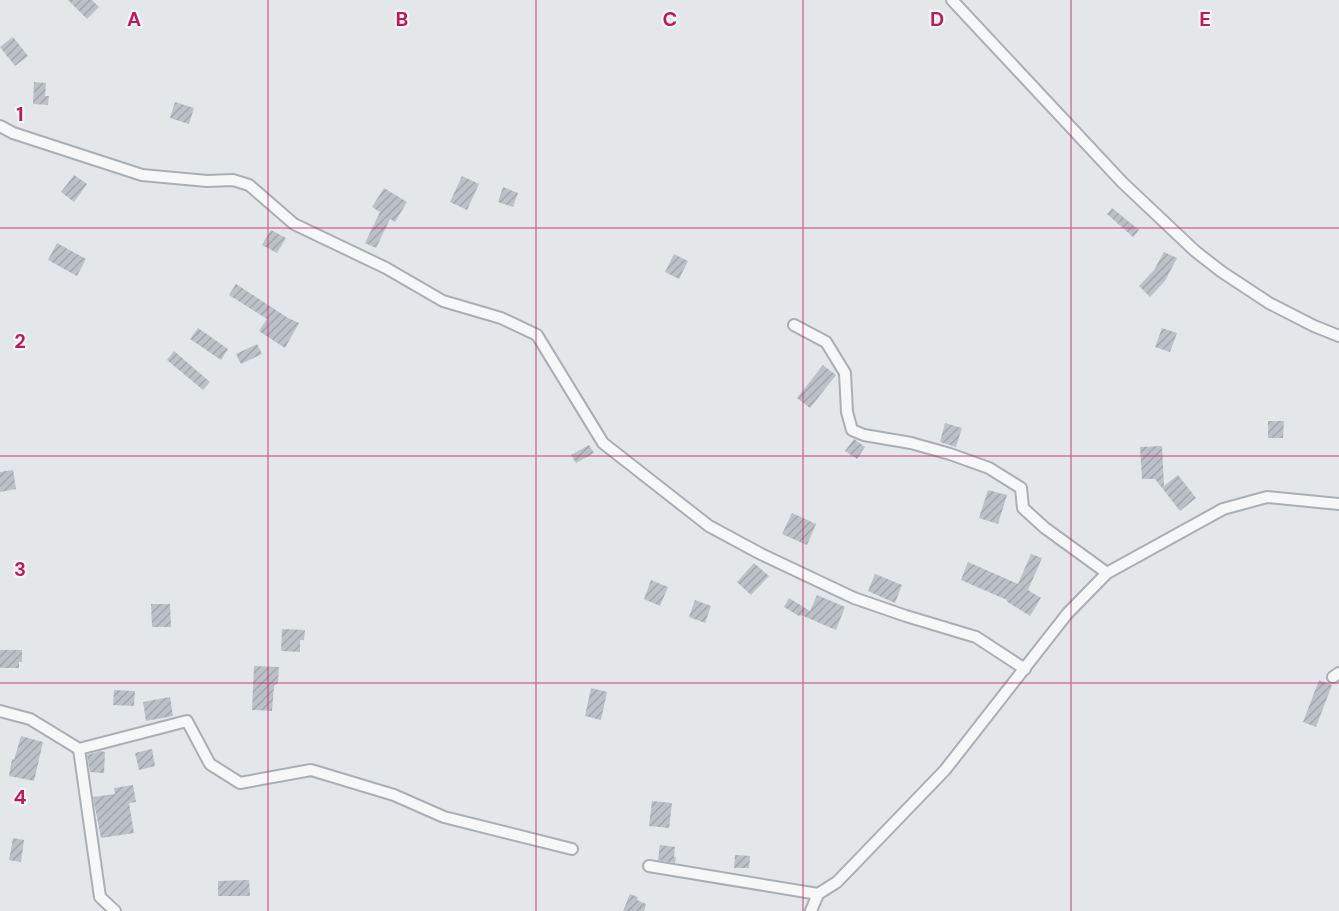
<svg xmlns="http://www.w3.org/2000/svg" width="1339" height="911" font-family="'DM Sans',sans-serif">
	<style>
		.building { fill: url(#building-hatch) }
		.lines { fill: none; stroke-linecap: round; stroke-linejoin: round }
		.minor-casing { stroke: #a9afb4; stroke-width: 14 }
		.minor { stroke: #f6f7f9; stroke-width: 10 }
		.grid { fill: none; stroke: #c2185b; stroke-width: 1.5; stroke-opacity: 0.55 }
		.grid-label { font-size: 20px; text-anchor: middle; font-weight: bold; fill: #c2185b; stroke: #f3f6f8; stroke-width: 4.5; stroke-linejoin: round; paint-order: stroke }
	</style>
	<defs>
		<pattern id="building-hatch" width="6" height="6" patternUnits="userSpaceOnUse" patternTransform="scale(1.5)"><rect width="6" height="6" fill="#bbc1c7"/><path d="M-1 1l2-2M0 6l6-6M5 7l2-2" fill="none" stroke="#a1a6ac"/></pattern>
	</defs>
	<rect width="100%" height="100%" fill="#e3e7ea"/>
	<g class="building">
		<polygon points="68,0 92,0 99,7 87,19"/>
		<polygon points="13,37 28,56 15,66 0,47"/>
		<polygon points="34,82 46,83 45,96 49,96 48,105 33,104"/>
		<polygon points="175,102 194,108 189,124 170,118"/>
		<polygon points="74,175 87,184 74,202 61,192"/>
		<polygon points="462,176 479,184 467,210 450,202"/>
		<polygon points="503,187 518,193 513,207 498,202"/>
		<polygon points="384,188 407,202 395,222 390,219 376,248 365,243 380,212 372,207"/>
		<polygon points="1112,208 1139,230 1133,237 1107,214"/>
		<polygon points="271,230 286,238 277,253 262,245"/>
		<polygon points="57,243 86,259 77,276 48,260"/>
		<polygon points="1164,252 1177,258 1165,281 1150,297 1139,286 1154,270"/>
		<polygon points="674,254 688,261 679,279 665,272"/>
		<polygon points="236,284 288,318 299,323 285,348 259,331 267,319 229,295"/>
		<polygon points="198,328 228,349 221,360 190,339"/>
		<polygon points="1162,328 1177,333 1170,352 1155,347"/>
		<polygon points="257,344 262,354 241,364 236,354"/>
		<polygon points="174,351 210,382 203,390 167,360"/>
		<polygon points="823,365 836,375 810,408 797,398"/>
		<polygon points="1268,421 1284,421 1283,438 1268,438"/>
		<polygon points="945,423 962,428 956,447 940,442"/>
		<polygon points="854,439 865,447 857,459 845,451"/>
		<polygon points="589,445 594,453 576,463 571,455"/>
		<polygon points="1162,446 1164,486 1178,475 1196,498 1180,511 1155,479 1142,479 1140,447"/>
		<polygon points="13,470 16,489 0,492 0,472"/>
		<polygon points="988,490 1007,495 998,524 979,518"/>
		<polygon points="792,513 816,524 807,545 782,534"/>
		<polygon points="1031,554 1042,558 1028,590 1041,598 1030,616 1006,601 1007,600 961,580 968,562 1018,584"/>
		<polygon points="754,563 769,576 751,595 737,582"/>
		<polygon points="875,574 902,585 895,603 868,591"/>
		<polygon points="651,580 668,587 660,606 644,599"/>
		<polygon points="817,595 845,607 836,630 801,615 799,616 784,607 789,598 810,611"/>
		<polygon points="695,600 711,606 705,623 689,617"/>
		<polygon points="151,604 170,604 171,627 152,627"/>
		<polygon points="282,629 305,630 304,640 300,640 300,652 281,651"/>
		<polygon points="0,650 22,650 22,662 19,662 19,668 0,668"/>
		<polygon points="254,666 279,667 278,683 274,686 272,711 252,710"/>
		<polygon points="1319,680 1332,685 1316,727 1303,722"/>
		<polygon points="591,688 607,692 601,720 585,716"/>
		<polygon points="114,690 135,691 134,706 113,705"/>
		<polygon points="170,697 173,716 146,721 143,702"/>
		<polygon points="21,736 43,742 34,781 9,776 12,759 14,760"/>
		<polygon points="152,749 155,766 139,770 135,753"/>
		<polygon points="100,751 105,752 104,773 90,772 87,755"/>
		<polygon points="133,785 136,802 129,803 134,833 101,838 93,797 115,794 114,788"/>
		<polygon points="652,801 672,803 669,828 649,826"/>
		<polygon points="13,838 24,840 21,862 9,860"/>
		<polygon points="660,845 675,847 674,857 676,857 675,863 658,860"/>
		<polygon points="735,855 750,856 749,868 734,868"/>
		<polygon points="249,880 250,896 218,896 218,881"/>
		<polygon points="630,894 638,897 637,900 646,904 644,911 623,911"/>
	</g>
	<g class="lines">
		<g class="minor-casing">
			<g id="minor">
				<polyline points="952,0 1122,182 1195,251 1222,272 1269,303 1314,326 1339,336"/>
				<polyline points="0,126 13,133 142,175 207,181 233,180 249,185 294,224 386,268 443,301 501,318 537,335 603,443 709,526 761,554 854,598 906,616 976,637 1025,669"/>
				<polyline points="794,325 826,342 845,373 847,412 852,430 864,435 911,443 950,454 989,468 1021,488 1023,508 1045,528 1107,573"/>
				<polyline points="1333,677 1339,673"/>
				<polyline points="0,711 30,719 79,749 187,721 210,764 240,783 311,770 394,795 444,817 572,849"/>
				<polyline points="79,749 100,897 115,911"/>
				<polyline points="649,866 818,894"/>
				<polyline points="811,911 818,894 837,882 945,770 1067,614 1107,573 1223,509 1267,497 1339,504"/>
			</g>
		</g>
		<use href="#minor" class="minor"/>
	</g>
	<path class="grid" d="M268,0V911M536,0V911M803,0V911M1071,0V911M0,228H1339M0,456H1339M0,683H1339"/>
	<g class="grid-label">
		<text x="134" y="26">A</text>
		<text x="402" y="26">B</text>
		<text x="670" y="26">C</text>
		<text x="937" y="26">D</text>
		<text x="1205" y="26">E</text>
		<text x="20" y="121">1</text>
		<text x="20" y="348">2</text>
		<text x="20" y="576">3</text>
		<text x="20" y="804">4</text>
	</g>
</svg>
